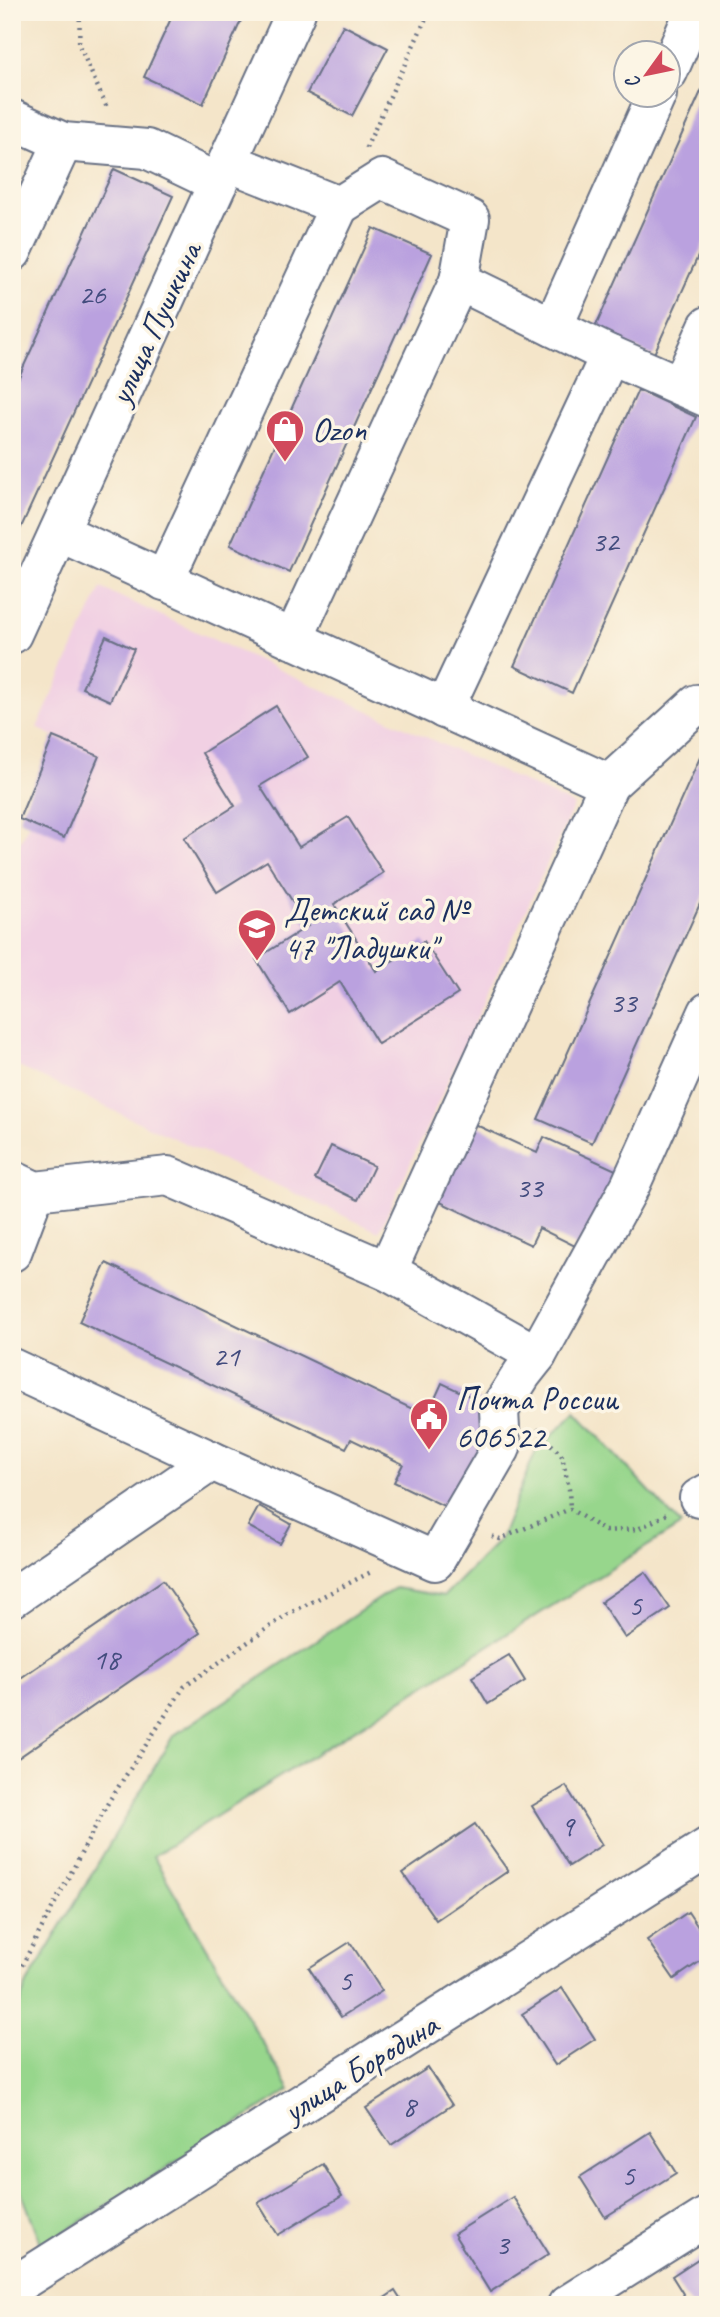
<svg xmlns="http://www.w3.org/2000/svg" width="720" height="2317" font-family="Caveat,sans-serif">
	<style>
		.built { fill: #f1d0e3 }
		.green { fill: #97d68c; stroke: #598275; stroke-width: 2 }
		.building { fill: #baa1df }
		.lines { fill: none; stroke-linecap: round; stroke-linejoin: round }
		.minor-casing { stroke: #676f83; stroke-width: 42 }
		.path { stroke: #676f83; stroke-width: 4.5; stroke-dasharray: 2 5; stroke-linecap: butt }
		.minor { stroke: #fff; stroke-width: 38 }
		.labels { text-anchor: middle; stroke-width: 7; stroke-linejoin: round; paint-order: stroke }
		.number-label { font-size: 30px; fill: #434c7e }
		.street-label { font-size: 33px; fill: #1b2f5e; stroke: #fcf5e5 }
		.poi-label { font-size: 33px; fill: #1b2f5e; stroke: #fcf5e5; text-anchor: start }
	</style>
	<rect width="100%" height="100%" fill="#fcf5e5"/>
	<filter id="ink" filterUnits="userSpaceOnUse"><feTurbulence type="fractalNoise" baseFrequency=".0143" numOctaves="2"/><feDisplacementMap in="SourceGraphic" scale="14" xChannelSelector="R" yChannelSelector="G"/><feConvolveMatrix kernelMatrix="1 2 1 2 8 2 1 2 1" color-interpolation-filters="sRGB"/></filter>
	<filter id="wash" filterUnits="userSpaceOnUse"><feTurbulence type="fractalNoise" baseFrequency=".00686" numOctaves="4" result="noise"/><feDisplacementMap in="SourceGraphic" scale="28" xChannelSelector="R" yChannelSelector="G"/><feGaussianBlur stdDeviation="1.57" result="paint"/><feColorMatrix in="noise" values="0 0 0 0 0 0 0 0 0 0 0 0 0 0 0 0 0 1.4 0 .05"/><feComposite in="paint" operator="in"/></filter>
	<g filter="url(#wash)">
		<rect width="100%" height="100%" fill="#f4e5c9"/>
		<polygon class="built" points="101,588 574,805 379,1232 12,1064 12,860 66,742 37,728"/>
		<polygon class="green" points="576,1412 681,1525 153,1856 290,2090 42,2246 12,2167 12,2023 27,1984 173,1736 395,1588 444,1596 500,1539 536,1450"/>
		<g id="blocks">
			<g class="building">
				<polygon points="174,12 245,12 203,104 144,77"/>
				<polygon points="343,25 388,48 352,116 307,93"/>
				<polygon points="708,76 708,234 653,356 594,330"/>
				<polygon points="114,169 173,196 12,547 12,392"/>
				<polygon points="373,228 432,254 289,572 230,545"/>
				<polygon points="638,390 696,417 572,693 514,666"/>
				<polygon points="106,636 134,649 110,701 82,688"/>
				<polygon points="276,706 308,757 260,786 299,847 348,817 383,873 334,904 376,971 424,941 458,994 378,1044 340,982 290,1014 256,959 308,926 267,861 217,892 184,838 235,806 202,753"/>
				<polygon points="53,737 99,756 64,838 19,819"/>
				<polygon points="702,753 708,755 708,886 592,1143 538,1119"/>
				<polygon points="474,1124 537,1153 544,1137 620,1172 583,1250 539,1228 531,1245 438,1201"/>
				<polygon points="331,1146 374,1166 358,1200 315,1179"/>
				<polygon points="106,1263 427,1416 442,1383 499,1410 452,1510 394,1482 403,1464 351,1439 346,1448 79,1322"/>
				<polygon points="259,1506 291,1524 280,1544 248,1526"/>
				<polygon points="645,1572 670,1608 625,1638 601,1602"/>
				<polygon points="163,1580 200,1633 12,1762 12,1684"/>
				<polygon points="509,1655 525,1681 488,1704 472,1677"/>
				<polygon points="566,1786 602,1845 569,1866 532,1806"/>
				<polygon points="475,1824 508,1871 436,1920 403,1873"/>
				<polygon points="688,1912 708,1942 708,1956 674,1979 647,1940"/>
				<polygon points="350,1942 382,1991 341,2017 309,1968"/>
				<polygon points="562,1988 595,2039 555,2065 522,2014"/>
				<polygon points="428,2068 452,2105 391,2145 366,2108"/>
				<polygon points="650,2132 676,2173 605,2217 580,2177"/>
				<polygon points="323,2164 342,2196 278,2235 258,2203"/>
				<polygon points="513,2197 549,2254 490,2292 454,2234"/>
				<polygon points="704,2255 708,2261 708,2305 690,2305 672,2276"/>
				<polygon points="395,2291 404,2305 374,2305"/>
			</g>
		</g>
	</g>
	<g filter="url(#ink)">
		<use href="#blocks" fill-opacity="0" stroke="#676f83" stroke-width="2"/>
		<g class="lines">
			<g class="minor-casing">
				<g id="minor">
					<polyline points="668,72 694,12"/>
					<polyline points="12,119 63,142 147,149 218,183"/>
					<polyline points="339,206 382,179 470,219 459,281 610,355 708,398"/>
					<polyline points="12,252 63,142"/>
					<polyline points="553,327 657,94"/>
					<polyline points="681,386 708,326"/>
					<polyline points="59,532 609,784 387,1271"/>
					<polyline points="164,581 339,206 228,162"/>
					<polyline points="12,634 296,12"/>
					<polyline points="293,640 459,281"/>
					<polyline points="444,709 610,355"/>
					<polyline points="609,784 697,704 708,708"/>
					<polyline points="12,1180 35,1191 168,1176 387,1271 537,1355"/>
					<polyline points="12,1252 35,1191"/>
					<polyline points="12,1368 212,1461"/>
					<polyline points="699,1498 708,1493"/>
					<polyline points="12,1598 212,1461 435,1561 501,1448 499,1410 522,1374 537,1355 630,1186 708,1012"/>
					<polyline points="12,2287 708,1847"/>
					<polyline points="567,2305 708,2216"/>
				</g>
			</g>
			<g class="path">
				<polyline points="80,12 79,45 108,110"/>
				<polyline points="366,148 429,12"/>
				<polyline points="537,1429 562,1456 569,1489 570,1509"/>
				<polyline points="492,1536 500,1539 570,1509 605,1531 638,1529 669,1513"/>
				<polyline points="12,1984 109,1801 184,1687 288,1614 371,1572"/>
			</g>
			<use href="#minor" class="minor"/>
		</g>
	</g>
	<defs>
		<g id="shop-pin" transform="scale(2.0125)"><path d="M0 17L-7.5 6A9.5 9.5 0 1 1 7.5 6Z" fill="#d1495b" stroke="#fcf5e5"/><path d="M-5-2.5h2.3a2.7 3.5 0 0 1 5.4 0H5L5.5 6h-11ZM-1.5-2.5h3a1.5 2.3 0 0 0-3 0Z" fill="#fff"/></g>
		<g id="school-pin" transform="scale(2.0125)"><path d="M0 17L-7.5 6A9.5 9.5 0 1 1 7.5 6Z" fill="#d1495b" stroke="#fcf5e5"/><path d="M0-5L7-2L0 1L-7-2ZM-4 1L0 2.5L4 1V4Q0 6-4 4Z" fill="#fff"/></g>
		<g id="civic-pin" transform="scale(2.0125)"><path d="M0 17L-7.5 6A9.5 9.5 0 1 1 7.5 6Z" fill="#d1495b" stroke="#fcf5e5"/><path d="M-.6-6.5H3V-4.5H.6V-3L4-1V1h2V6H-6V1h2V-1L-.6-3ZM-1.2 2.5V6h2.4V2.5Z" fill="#fff"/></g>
	</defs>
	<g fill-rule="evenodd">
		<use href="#shop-pin" x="285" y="429"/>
		<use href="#school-pin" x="257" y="928"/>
		<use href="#civic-pin" x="429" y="1417"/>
	</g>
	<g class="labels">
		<g class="number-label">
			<text x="92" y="304">26</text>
			<text x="605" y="551">32</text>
			<text x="623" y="1012">33</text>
			<text x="529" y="1197">33</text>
			<text x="226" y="1366">21</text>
			<text x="635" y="1615">5</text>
			<text x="106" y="1669">18</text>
			<text x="567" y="1836">9</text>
			<text x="345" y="1990">5</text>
			<text x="409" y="2116">8</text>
			<text x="628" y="2185">5</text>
			<text x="502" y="2254">3</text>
		</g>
		<g class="street-label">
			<text transform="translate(154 323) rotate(-65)" y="12">улица Пушкина</text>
			<text transform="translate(360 2067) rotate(-32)" y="12">улица Бородина</text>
		</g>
		<g class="poi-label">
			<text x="312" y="441">Ozon</text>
			<text x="284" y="921">Детский сад №<tspan x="284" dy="38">47 "Ладушки"</tspan></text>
			<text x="456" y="1410">Почта России<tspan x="456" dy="38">606522</tspan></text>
		</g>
	</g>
	<rect width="720" height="2317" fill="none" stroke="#fcf5e5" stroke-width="42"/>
	<g transform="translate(647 74) rotate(237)"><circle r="33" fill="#fcf5e5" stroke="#a2a6af" stroke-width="2"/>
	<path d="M0-5L12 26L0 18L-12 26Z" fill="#d1495b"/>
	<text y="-10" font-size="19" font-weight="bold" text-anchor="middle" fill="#1b2f5e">С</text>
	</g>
</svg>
